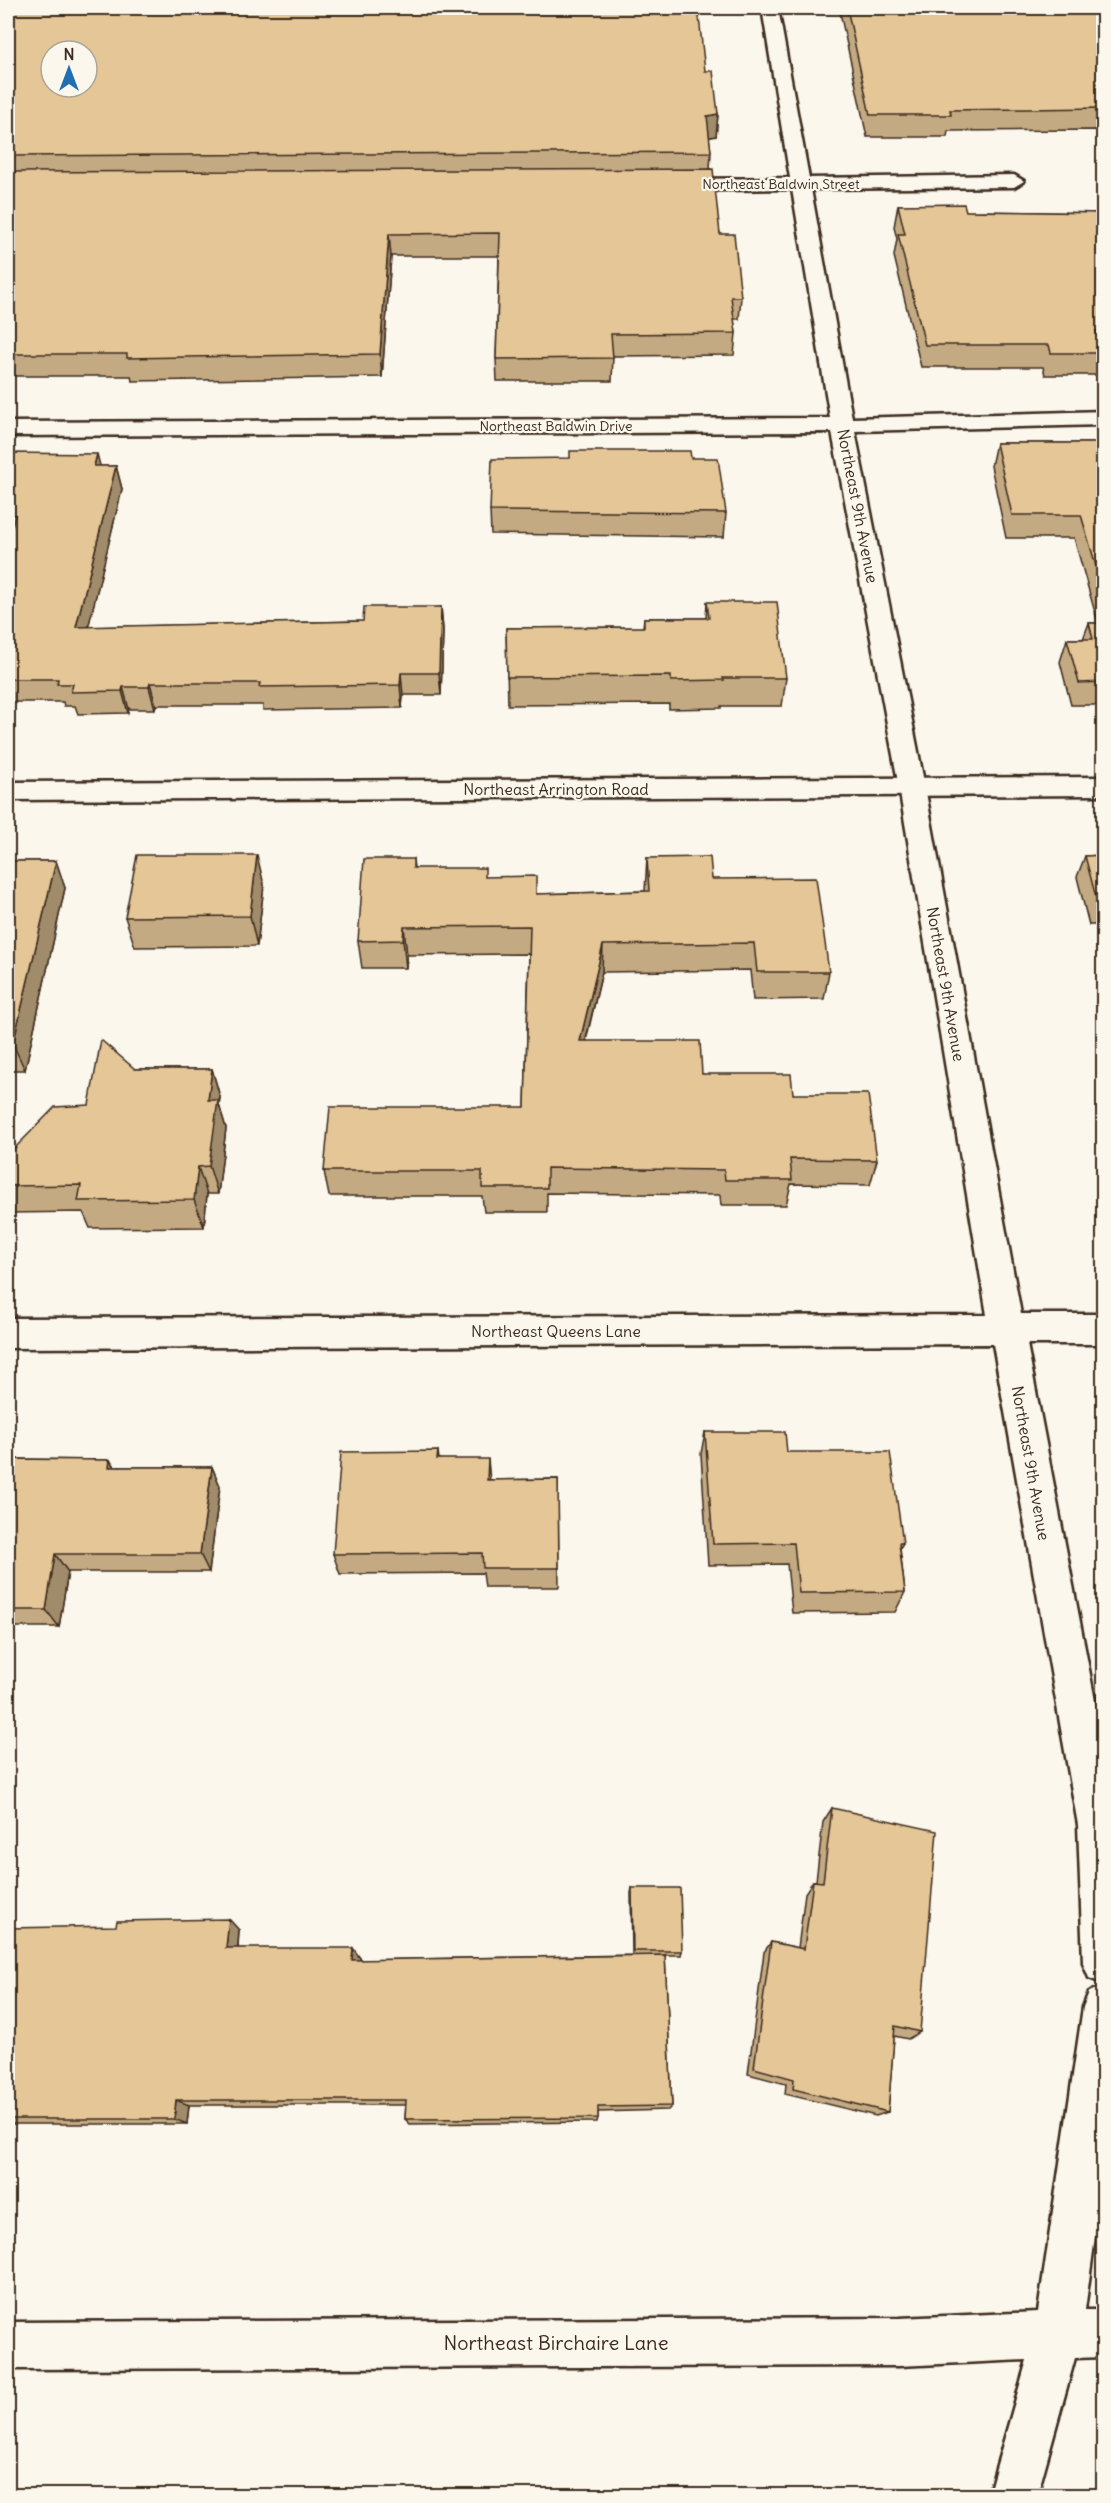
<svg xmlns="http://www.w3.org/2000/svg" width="1111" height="2503" font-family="Delius,sans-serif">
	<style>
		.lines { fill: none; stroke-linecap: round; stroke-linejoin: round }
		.minor-casing { stroke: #3b2a1e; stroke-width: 5 }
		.tertiary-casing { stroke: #3b2a1e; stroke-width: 5 }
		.minor { fill: #fbf7ec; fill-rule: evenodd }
		.tertiary { fill: #fbf7ec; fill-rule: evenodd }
		.wall { fill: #c4aa82; stroke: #3b2a1e; stroke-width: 1.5 }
		.shaded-wall { fill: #a08b6a; stroke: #3b2a1e; stroke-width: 1.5 }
		.building { fill: #e4c697; stroke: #3b2a1e; stroke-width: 1.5; fill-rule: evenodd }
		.labels { text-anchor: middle; stroke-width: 4.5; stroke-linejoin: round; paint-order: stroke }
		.far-street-label { font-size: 14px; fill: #3b2a1e; stroke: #fbf7ec }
		.street-label { font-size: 16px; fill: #3b2a1e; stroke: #fbf7ec }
		.near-street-label { font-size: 20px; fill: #3b2a1e; stroke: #fbf7ec }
	</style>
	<rect width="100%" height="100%" fill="#fbf7ec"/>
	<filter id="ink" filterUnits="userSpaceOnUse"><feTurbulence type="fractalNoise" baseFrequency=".0167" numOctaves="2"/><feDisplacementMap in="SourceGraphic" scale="12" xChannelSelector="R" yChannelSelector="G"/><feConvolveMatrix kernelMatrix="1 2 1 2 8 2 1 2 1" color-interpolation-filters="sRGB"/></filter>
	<g filter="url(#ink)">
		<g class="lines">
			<g class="minor-casing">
				<g id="minor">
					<polygon points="762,8 778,8 809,178 1014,175 1024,181 1014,187 811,189 852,418 1104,411 1104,425 855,431 925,787 1021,1314 1104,1314 1104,1344 1027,1344 1104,1748 1104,1984 1089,1978 1083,1963 1078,1825 993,1344 8,1348 8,1318 987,1315 899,787 832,432 8,436 8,422 830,418 792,189 669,191 659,185 669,179 790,178"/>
					<polygon points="1104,1986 1104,2171 1085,2310 1104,2310 1104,2357 1075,2358 1037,2496 988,2496 1027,2360 899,2366 8,2369 8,2322 899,2318 1038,2312 1083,2007 1089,1992"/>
				</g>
			</g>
			<g class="tertiary-casing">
				<polygon id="tertiary" points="1104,777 1104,795 8,800 8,782"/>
			</g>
			<use href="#minor" class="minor"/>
			<use href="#tertiary" class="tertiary"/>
		</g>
		<g class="wall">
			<polygon points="8,8 705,71 718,114 716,136 709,137 711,152 710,169 720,234 741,297 739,319 734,319 736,333 734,355 613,356 612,381 497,381 496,359 499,256 391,256 382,377 132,381 131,376 8,376"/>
			<polygon points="839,8 1104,8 1104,148 1097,130 948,131 947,137 867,137"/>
			<polygon points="898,205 966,211 1104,213 1104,353 1097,375 1045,375 1043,367 921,367 894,256 897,239 894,227"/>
			<polygon points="996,443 1104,443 1104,705 1071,705 1060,662 1067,639 1083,639 1089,623 1098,623 1074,538 1006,538 991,466"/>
			<polygon points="8,453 100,466 116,466 122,489 88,627 363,621 441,607 443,630 441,695 403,695 402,708 263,710 263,705 156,705 155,709 129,709 128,713 78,714 75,706 64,706 63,702 8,702 8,542 9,538 8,538"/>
			<polygon points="570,458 691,458 726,513 724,537 491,534 490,511"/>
			<polygon points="707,602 786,678 782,706 721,706 721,708 669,709 669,704 508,705 506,628 643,627 644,618 706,618"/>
			<polygon points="1104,855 1104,925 1089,925 1077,877 1085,856"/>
			<polygon points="647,858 712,879 829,972 824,999 753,1000 750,970 602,972 586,1041 702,1074 793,1094 877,1160 870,1185 791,1184 786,1205 721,1205 720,1195 547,1193 547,1212 484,1212 482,1196 329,1196 324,1171 525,1107 529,954 407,955 406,968 362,968 358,941 413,859 414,868 485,877 536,894 645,891"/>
			<polygon points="8,861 56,861 65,888 25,1070 8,1070"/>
			<polygon points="264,885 257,946 135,947 125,917"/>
			<polygon points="135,1069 212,1069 220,1097 219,1105 226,1128 218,1194 207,1194 204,1227 90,1228 83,1212 8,1213 8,1155 89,1105"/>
			<polygon points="705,1432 787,1452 903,1543 900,1548 905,1592 895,1612 792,1613 787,1564 708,1565 701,1454"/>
			<polygon points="438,1451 439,1459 490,1480 558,1479 559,1587 485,1587 483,1573 340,1574 333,1554"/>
			<polygon points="8,1459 110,1460 114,1467 212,1467 220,1486 209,1572 68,1572 59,1627 8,1627"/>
			<polygon points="832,1808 920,2032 908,2039 894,2036 888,2112 876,2116 785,2094 786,2084 748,2074 764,1952 771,1942 798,1948 805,1893 813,1881 816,1881 823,1822"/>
			<polygon points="632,1888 682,1951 681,1955 665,1955 672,2106 668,2110 598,2112 598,2118 597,2122 410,2124 405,2119 406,2105 189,2105 187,2124 8,2124 8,1928 239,1930 238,1948 360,1958 360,1960 632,1955 631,1893"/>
		</g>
		<g class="shaded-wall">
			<polygon points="718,114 716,136 706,138 707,116"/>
			<polygon points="389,234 391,256 382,377 380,354"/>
			<polygon points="97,454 103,477 94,466"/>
			<polygon points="116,466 122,489 83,649 76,627"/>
			<polygon points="441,607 443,630 441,695 439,673"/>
			<polygon points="401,673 403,695 402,708 400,685"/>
			<polygon points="150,683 156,705 155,709 149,687"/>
			<polygon points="123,687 129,709 128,713 122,691"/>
			<polygon points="257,855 264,885 257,946 250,916"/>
			<polygon points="56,861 65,888 25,1070 13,1044"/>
			<polygon points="404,927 407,955 406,968 403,940"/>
			<polygon points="603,945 602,972 579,1068 580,1041"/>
			<polygon points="212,1069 220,1097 219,1105 226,1128 218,1194 209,1166 208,1100"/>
			<polygon points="198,1167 207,1194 204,1227 194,1200"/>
			<polygon points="488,1459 490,1481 487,1480"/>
			<polygon points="110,1460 121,1479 109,1467"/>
			<polygon points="212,1467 220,1486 209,1572 200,1554"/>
			<polygon points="55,1554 68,1572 59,1627 46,1610"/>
			<polygon points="229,1919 239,1930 237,1958 226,1948"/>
			<polygon points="353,1948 360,1958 359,1969 352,1960"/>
			<polygon points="176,2100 189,2105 187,2124 174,2119"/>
		</g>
		<g class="building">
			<path d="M8,8H698L705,71H713L718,114L707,116L711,152L8,156ZM51,51H87V87H51Z"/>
			<polygon points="847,8 1104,8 1104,112 1102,108 950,110 951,115 870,115"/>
			<polygon points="713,169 720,234 734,234 741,297 731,297 736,333 611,334 613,358 496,359 500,233 389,234 380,354 127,358 127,354 8,354 8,172"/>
			<polygon points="964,204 966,211 1104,213 1104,331 1096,331 1104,353 1051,353 1049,345 925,345 898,234 905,234 898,205"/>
			<polygon points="996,443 1104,443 1104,593 1081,515 1012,515"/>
			<polygon points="570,451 690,451 691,458 718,458 726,513 490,511 492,459 570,458"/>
			<polygon points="8,453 97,454 94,466 116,466 76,627 363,621 364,607 441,607 439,673 401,673 400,685 259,687 260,683 150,683 149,687 123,687 122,691 71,692 73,684 57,684 58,679 8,679 8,542 15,515 8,516"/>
			<polygon points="707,602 777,602 786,678 723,678 724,680 671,681 671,676 507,677 506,628 644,627 644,618 709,618"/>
			<polygon points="1089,623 1104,623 1104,682 1079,683 1067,639 1093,639"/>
			<polygon points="137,855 257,855 250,916 125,917"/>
			<polygon points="1104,855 1104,905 1098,905 1085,856"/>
			<polygon points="710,857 712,879 816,878 829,972 757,972 754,943 603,945 580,1041 700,1041 702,1074 791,1074 793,1094 868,1094 877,1160 790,1159 792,1180 725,1180 724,1170 547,1168 547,1188 482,1188 482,1171 324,1171 330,1107 525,1107 530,926 404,927 403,940 358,941 364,859 413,859 413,868 485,868 485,877 536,876 536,894 649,891 647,858"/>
			<polygon points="8,861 56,861 13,1044 8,1044"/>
			<polygon points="101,1040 135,1069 212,1069 208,1100 218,1100 209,1166 198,1167 194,1200 78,1201 81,1185 8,1186 8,1155 55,1107 89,1105"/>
			<polygon points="705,1432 785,1432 787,1452 890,1452 903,1543 899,1543 905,1592 799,1593 794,1543 713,1544"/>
			<polygon points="438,1451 437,1459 488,1459 487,1480 558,1479 559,1568 483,1568 482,1553 333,1554 341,1452"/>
			<polygon points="8,1459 110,1460 109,1467 212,1467 200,1554 55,1554 46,1610 8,1610"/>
			<polygon points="832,1808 937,1831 920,2032 895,2026 888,2112 793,2089 794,2079 754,2068 771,1942 804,1949 813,1881 823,1882"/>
			<polygon points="632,1888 680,1888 682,1951 633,1951"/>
			<polygon points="229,1919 226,1948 353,1948 352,1960 665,1955 672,2106 598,2107 598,2118 405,2119 406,2100 176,2100 174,2119 8,2119 8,1928 116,1926 117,1921"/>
		</g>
	</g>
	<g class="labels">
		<g class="far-street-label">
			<text x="781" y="189">Northeast Baldwin Street</text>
			<text x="556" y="431">Northeast Baldwin Drive</text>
		</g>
		<g class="street-label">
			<text transform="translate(858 506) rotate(79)" y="6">Northeast 9th Avenue</text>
			<text x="556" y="795">Northeast Arrington Road</text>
			<text transform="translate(946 984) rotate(80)" y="6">Northeast 9th Avenue</text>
			<text x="556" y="1337">Northeast Queens Lane</text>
			<text transform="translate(1031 1463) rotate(80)" y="6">Northeast 9th Avenue</text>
		</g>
		<g class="near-street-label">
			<text x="556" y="2350">Northeast Birchaire Lane</text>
		</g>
	</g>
	<rect width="1111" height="2503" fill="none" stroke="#fbf7ec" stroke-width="30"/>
	<rect x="15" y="15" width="1081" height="2473" fill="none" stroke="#3b2a1e" stroke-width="2" filter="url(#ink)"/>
	<g transform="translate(69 69)"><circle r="28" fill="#fbf7ec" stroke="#aea59a" stroke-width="1.5"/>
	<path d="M0-4.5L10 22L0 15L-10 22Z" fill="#1f6fb2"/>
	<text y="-9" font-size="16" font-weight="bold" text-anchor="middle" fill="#3b2a1e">N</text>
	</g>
</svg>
